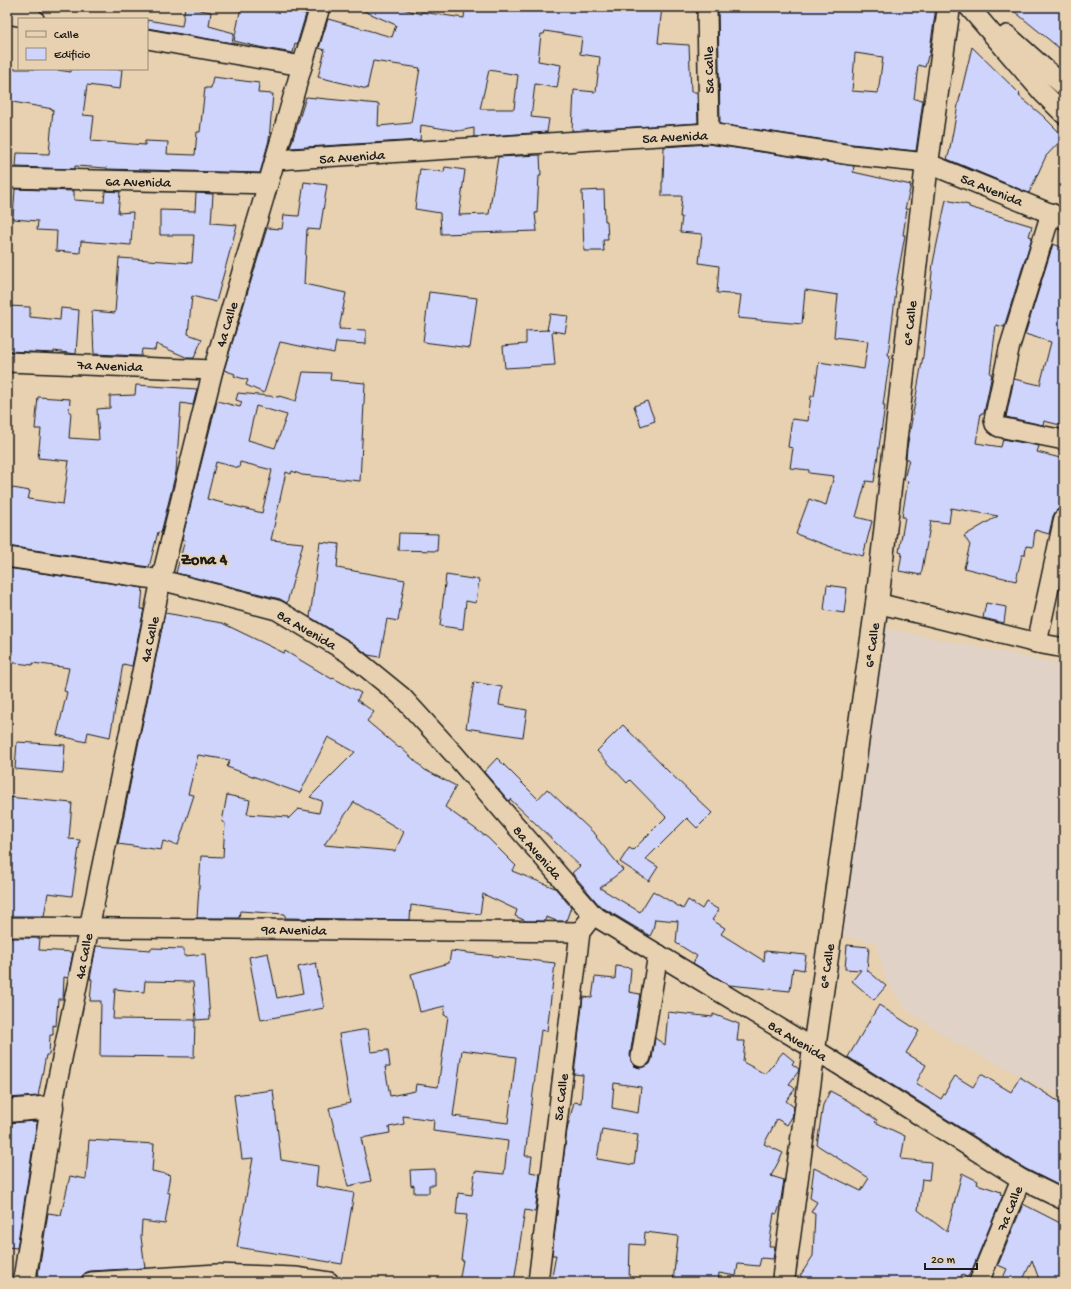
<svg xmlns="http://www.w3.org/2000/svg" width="1071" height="1289" font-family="'Gochi Hand',sans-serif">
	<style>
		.built { fill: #e0d2c7 }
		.building { fill: #cfd4fc; stroke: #1c1c1c; fill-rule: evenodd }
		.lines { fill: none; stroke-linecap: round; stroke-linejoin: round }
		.minor-casing { stroke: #1c1c1c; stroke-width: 22 }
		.secondary-casing { stroke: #1c1c1c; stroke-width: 25 }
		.minor { stroke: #e7d1b0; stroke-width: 19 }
		.secondary { stroke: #e7d1b0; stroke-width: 22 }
		.labels { text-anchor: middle; stroke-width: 4; stroke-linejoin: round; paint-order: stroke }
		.street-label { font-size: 14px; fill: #1c1c1c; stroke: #e7d1b0 }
		.quarter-label { font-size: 16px; font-weight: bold; fill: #1c1c1c; stroke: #e7d1b0 }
	</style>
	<rect width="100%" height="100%" fill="#e7d1b0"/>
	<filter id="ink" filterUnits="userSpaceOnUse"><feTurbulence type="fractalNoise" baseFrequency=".025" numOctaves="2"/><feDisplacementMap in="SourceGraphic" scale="8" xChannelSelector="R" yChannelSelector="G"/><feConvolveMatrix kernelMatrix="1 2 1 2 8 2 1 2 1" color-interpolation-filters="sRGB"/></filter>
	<g filter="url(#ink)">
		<polygon class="built" points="884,628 1064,665 1064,1098 952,1041 906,1009 886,980 875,942 840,936"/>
		<g class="building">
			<polygon points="185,7 211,12 209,26 234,33 232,43 147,28 147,20 182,26"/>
			<polygon points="241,7 282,7 306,14 297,44 295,43 293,53 259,47 234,41"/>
			<path d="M355,7H397L421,14V12L464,18L465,7H662L658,43L689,45L691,92H697L698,123L572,131L574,90L596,92L600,57L580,54L582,37L545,31L544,34H541L538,61L561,65L557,88L535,84L531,117L549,119L547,132L474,137V128L458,131L421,125L420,140L290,148L306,97L379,104L378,126L411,123L420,68L373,61L367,89L318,77L325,50L319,48L328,19L392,37L396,25ZM489,70L518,75L514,109H480Z"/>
			<path d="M718,7H936L929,56H928L925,67L918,65L914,99L923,100L916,151L852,144L720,124ZM855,53L883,57L878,93L852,91Z"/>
			<polygon points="1009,7 1064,7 1064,52"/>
			<polygon points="972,47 1020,94 1019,96 1043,116 1064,137 1046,156 1029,193 947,159 949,153 958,105"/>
			<polygon points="7,69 50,69 71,72 71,69 122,69 120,89 87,85 83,115 94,116 91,141 145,145 145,141 168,142 167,154 195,155 197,132 200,132 205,88 211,88 213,77 259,83 258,93 273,94 269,140 260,173 107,169 107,168 75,166 75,169 16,167 17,153 49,154 53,109 7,101"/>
			<polygon points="708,144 854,166 853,172 911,185 905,209 907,209 903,235 905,235 895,291 896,291 888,355 890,356 883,405 885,405 874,482 866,481 856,517 872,521 863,556 834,548 796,534 809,499 826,505 834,476 809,473 809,470 790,468 793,448 788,447 792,419 808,421 811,396 814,396 819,362 864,369 868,341 834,337 838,295 805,290 802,324 738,318 741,295 717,293 719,266 699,263 702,234 680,232 682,217 680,217 682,196 662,196 662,182 663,182 664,147"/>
			<polygon points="540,155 541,176 539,176 537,213 535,213 537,231 441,234 440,213 415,209 420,169 444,172 445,167 465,170 459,215 489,214 498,157"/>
			<polygon points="304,182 327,185 320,230 307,229 304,284 346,293 339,329 366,330 366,344 336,342 334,353 280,342 264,393 246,385 248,380 234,376 235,374 224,370 267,228 282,229 284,215 299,216"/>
			<polygon points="15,189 74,191 74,200 104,202 105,191 120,192 118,213 133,212 131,245 81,241 80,253 56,251 57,231 37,230 38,221 13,219"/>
			<polygon points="604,190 605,221 607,221 608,240 603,240 604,251 584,251 582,191"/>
			<polygon points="196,193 213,194 211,223 237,225 216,302 192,296 188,334 202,339 194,358 188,358 156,344 155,350 142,349 141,356 94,354 92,311 115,313 119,258 192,263 194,235 160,235 160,210 195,211"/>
			<polygon points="946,200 969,205 969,207 1032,226 1029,236 1032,237 1004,327 996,325 990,374 992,374 984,413 981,413 976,443 1001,447 1003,439 1039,446 1037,452 1064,459 1064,507 1060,508 1056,511 1053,516 1049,534 1035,530 1033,547 1026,546 1025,555 1022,555 1016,581 964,568 970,545 964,536 998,516 951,508 949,523 931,521 921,575 899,571 902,553 899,552 905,517 902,517 908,481 904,480 909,459 906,459 907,448 923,356 933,263"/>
			<polygon points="1053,244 1064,248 1064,426 1044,421 1043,425 1006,417 1014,379 1040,385 1051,342 1025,334"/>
			<polygon points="429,292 477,298 470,348 423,342"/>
			<polygon points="7,306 30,307 30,317 60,320 61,308 79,310 76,354 54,351 54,353 7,351"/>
			<polygon points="550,314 568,316 565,333 552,331 555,365 505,368 503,346 526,344 526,331 549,330 547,330"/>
			<path d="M303,372L331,373L330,380L365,383L360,481L302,475L292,471L291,474L286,472L271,540L303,543L287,603L280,599L176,573L185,540L182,539L217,401L240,407L242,402L236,400L238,393L279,397V396L296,401ZM256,406L287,415L275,448L248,440ZM216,462L239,468L240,462L272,470L262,513L207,499Z"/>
			<polygon points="136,385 197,389 193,405 181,403 176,472 161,533 158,532 149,567 7,546 7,487 30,491 28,499 63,504 69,461 38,458 41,429 35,429 38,397 70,399 69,412 71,412 69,438 99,440 97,409 110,408 110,396 135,395"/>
			<polygon points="647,401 655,421 641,426 634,406"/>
			<polygon points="399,533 438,534 437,551 398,550"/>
			<polygon points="320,542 339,544 337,568 405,580 398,621 387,619 380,657 368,655 353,643 310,617"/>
			<polygon points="7,568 143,588 141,609 144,609 132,666 123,664 110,737 88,732 86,742 57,735 67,692 64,691 69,668 33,663 33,665 7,662"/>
			<polygon points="446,575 479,580 476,603 466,601 463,629 440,626"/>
			<polygon points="827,585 847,588 844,613 824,610"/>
			<polygon points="986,603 1006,607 1004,623 983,618"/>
			<path d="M165,613L222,623L284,653L285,651L332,679L333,678L361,693L357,700L374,712L367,721L399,748L400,747L425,770L456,786L445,807L488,838L516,866L512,871L555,888L571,907L566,921H557L546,917L545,921H526L515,916L517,910L483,894L480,914L411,905L410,920L285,918V914L240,911L239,918H197L201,856L223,857L225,823L222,822L227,795L250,800L247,814L288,817V819L298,809L319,813L322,801L310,797L355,752L328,737L300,793L227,767L230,760L198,755L188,794L194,795L178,845L163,841L161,850L118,844ZM354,802L404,832L395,851L324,845Z"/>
			<polygon points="474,682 502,687 499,705 527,710 523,737 466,728"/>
			<polygon points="623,725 669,772 712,813 697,828 687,818 646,859 658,867 649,881 620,862 629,848 633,850 666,817 630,780 627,783 597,751"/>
			<polygon points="17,742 65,745 63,773 15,769"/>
			<polygon points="497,758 538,799 547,789 597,836 596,837 623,870 600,888 640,912 653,891 683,909 688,900 702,909 706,902 719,910 712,920 725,928 721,934 764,961 765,951 806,955 804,970 793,968 790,991 729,985 693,963 697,956 676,943 678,921 655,919 653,930 650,936 600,906 572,873 580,866 510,799 509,801 484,772"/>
			<polygon points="7,797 72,803 69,839 80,840 72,896 48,893 44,916 7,916"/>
			<polygon points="7,938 40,938 39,950 73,952 68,978 64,977 63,999 58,999 56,1026 53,1025 53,1035 50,1035 49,1055 46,1055 38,1096 7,1098"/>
			<polygon points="847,945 869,947 867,970 886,986 874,1000 852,981 861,970 845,969"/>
			<polygon points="96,946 151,950 151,948 184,949 184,956 205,954 210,1019 196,1020 193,982 145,981 144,992 115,989 113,1019 195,1020 194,1057 100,1056 101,1001 90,1001 92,979 90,979"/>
			<path d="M451,951L555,963L547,1031L541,1030L525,1156H532L530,1172L540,1174L535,1212L525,1210L514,1282H459L463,1260H461L467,1215L456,1214L458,1193L472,1195L475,1171L504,1174L508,1141L433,1131L434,1120L403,1116L404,1124L389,1127L390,1133L361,1138L371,1181L348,1186L329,1108L350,1103L339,1034L368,1029L371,1052L388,1050L390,1067H385L390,1096L415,1091L416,1084L438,1087L448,1016L444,1015L445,1006L420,1012L411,974L449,963ZM462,1050L516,1057L508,1123L453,1116Z"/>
			<polygon points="268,953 277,998 303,993 298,967 316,963 324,1008 261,1020 249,957"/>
			<path d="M616,966L631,968L629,992L640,994L630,1055L631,1061L634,1066L640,1068L644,1067L650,1064L652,1059L655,1038L665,1045L668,1012L713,1017V1014L739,1024L737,1041H745L743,1062L765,1074L783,1052L794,1061L792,1064L799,1069L798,1072L789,1084L795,1089L786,1101L794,1107L792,1117L787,1125L777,1119L764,1144L783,1153L771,1176L784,1180L780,1205L777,1214L774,1213L769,1246H775L773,1259L761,1258L759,1266L738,1264L736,1276L719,1273L718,1282H673L678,1236L645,1232L644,1245L630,1244L629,1282H551L556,1255H552L567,1130L574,1102L581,1103L583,1075L574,1074L583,997L592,998L595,977L615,979ZM614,1083L641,1087L638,1113L612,1108ZM602,1129L638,1135L634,1165L597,1159Z"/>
			<polygon points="879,1005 919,1031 906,1053 926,1065 916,1083 941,1099 955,1076 973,1087 981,1074 1011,1092 1020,1077 1064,1105 1064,1188 1026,1169 848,1057"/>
			<polygon points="273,1090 281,1160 318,1166 316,1186 354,1193 342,1264 237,1247 253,1158 242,1159 234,1095"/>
			<polygon points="830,1091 847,1100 877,1120 875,1122 905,1136 901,1159 931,1162 929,1180 922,1179 918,1210 947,1232 962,1173 978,1181 977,1184 1001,1192 1000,1194 1003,1195 972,1270 967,1278 962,1274 958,1282 809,1282 800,1276 813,1256 815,1214 811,1212 817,1202 810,1198 814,1168 861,1191 869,1178 817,1145 823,1105"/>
			<polygon points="37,1121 17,1248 7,1247 7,1123"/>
			<polygon points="89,1140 154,1144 152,1171 170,1175 167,1192 170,1193 165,1224 142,1221 141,1237 145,1268 90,1271 85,1273 81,1277 80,1282 37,1282 48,1213 61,1215 70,1176 86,1179"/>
			<polygon points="435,1169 435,1185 429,1185 429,1193 414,1193 414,1185 411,1186 410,1170"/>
			<polygon points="1023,1204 1064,1225 1064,1282 1040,1282 1032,1260 1022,1282 1001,1282 1007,1269 998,1265"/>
		</g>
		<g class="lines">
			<g class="minor-casing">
				<g id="minor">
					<polyline points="707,7 709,133"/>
					<polyline points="969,7 1043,93 1064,114"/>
					<polyline points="7,14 34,19"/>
					<polyline points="1007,35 1064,86"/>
					<polyline points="147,39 302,66"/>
					<polyline points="275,160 709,133 851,155 927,163 1064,219"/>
					<polyline points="7,178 268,184"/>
					<polyline points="1051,213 1009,349 994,420 995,424 999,427 1064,440"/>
					<polyline points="7,362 213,370"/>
					<polyline points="7,557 161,580 277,610 347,652 401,696 454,754 593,915 814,1049 1021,1179 1064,1200"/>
					<polyline points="877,603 1037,643 1064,648"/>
					<polyline points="1037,643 1064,518"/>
					<polyline points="7,927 580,932"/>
					<polyline points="641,1057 658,954"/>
					<polyline points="52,1107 161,580 213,370 268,184 302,66 320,7"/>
					<polyline points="91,1282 217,1274 295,1277 329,1282"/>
					<polyline points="538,1282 580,932 587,923"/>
					<polyline points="979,1282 1021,1179"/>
				</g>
			</g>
			<g class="secondary-casing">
				<g id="secondary">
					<polyline points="7,1111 52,1107 24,1282"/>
					<polyline points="783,1282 814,1049 877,603 927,163 949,7"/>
				</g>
			</g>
			<use href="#minor" class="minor"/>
			<use href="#secondary" class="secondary"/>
		</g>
	</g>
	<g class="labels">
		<g class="street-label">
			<text transform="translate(708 70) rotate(-91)" y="5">5a Calle</text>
			<text transform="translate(675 136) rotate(-3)" y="5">5a Avenida</text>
			<text transform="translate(352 156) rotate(-4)" y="5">5a Avenida</text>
			<text transform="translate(138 181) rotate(1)" y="5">6a Avenida</text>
			<text transform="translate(992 189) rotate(22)" y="5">5a Avenida</text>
			<text transform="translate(909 323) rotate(-84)" y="5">6ª Calle</text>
			<text transform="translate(226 324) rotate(-73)" y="5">4a Calle</text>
			<text transform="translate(110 365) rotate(2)" y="5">7a Avenida</text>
			<text transform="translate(307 629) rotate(30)" y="5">8a Avenida</text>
			<text transform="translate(149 639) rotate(-78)" y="5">4a Calle</text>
			<text transform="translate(871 645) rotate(-82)" y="5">6ª Calle</text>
			<text transform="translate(538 852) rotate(49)" y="5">8a Avenida</text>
			<text transform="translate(294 929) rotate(1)" y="5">9a Avenida</text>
			<text transform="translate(83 956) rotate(-79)" y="5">4a Calle</text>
			<text transform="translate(826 966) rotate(-82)" y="5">6ª Calle</text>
			<text transform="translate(798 1040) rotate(31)" y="5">8a Avenida</text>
			<text transform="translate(560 1097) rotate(-83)" y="5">5a Calle</text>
			<text transform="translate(1009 1208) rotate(-68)" y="5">7a Calle</text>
		</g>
		<g class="quarter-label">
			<text x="204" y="564">Zona 4</text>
		</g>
	</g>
	<rect width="1071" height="1289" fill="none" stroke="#e7d1b0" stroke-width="24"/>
	<rect x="12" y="12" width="1047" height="1265" fill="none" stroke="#1c1c1c" stroke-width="1.5" filter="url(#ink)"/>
	<rect x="18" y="18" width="130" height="52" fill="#e7d1b0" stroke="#968975"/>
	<rect x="26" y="31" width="20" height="6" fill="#e7d1b0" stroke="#968975"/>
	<text x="54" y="38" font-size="12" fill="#1c1c1c">Calle</text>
	<rect x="26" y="48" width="20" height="12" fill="#cfd4fc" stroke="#968975"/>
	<text x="54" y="58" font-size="12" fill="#1c1c1c">Edificio</text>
	<path d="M925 1263v6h52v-6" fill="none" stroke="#1c1c1c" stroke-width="2"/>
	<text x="931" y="1263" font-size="12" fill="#1c1c1c" stroke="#e7d1b0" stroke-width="3" paint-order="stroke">20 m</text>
</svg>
